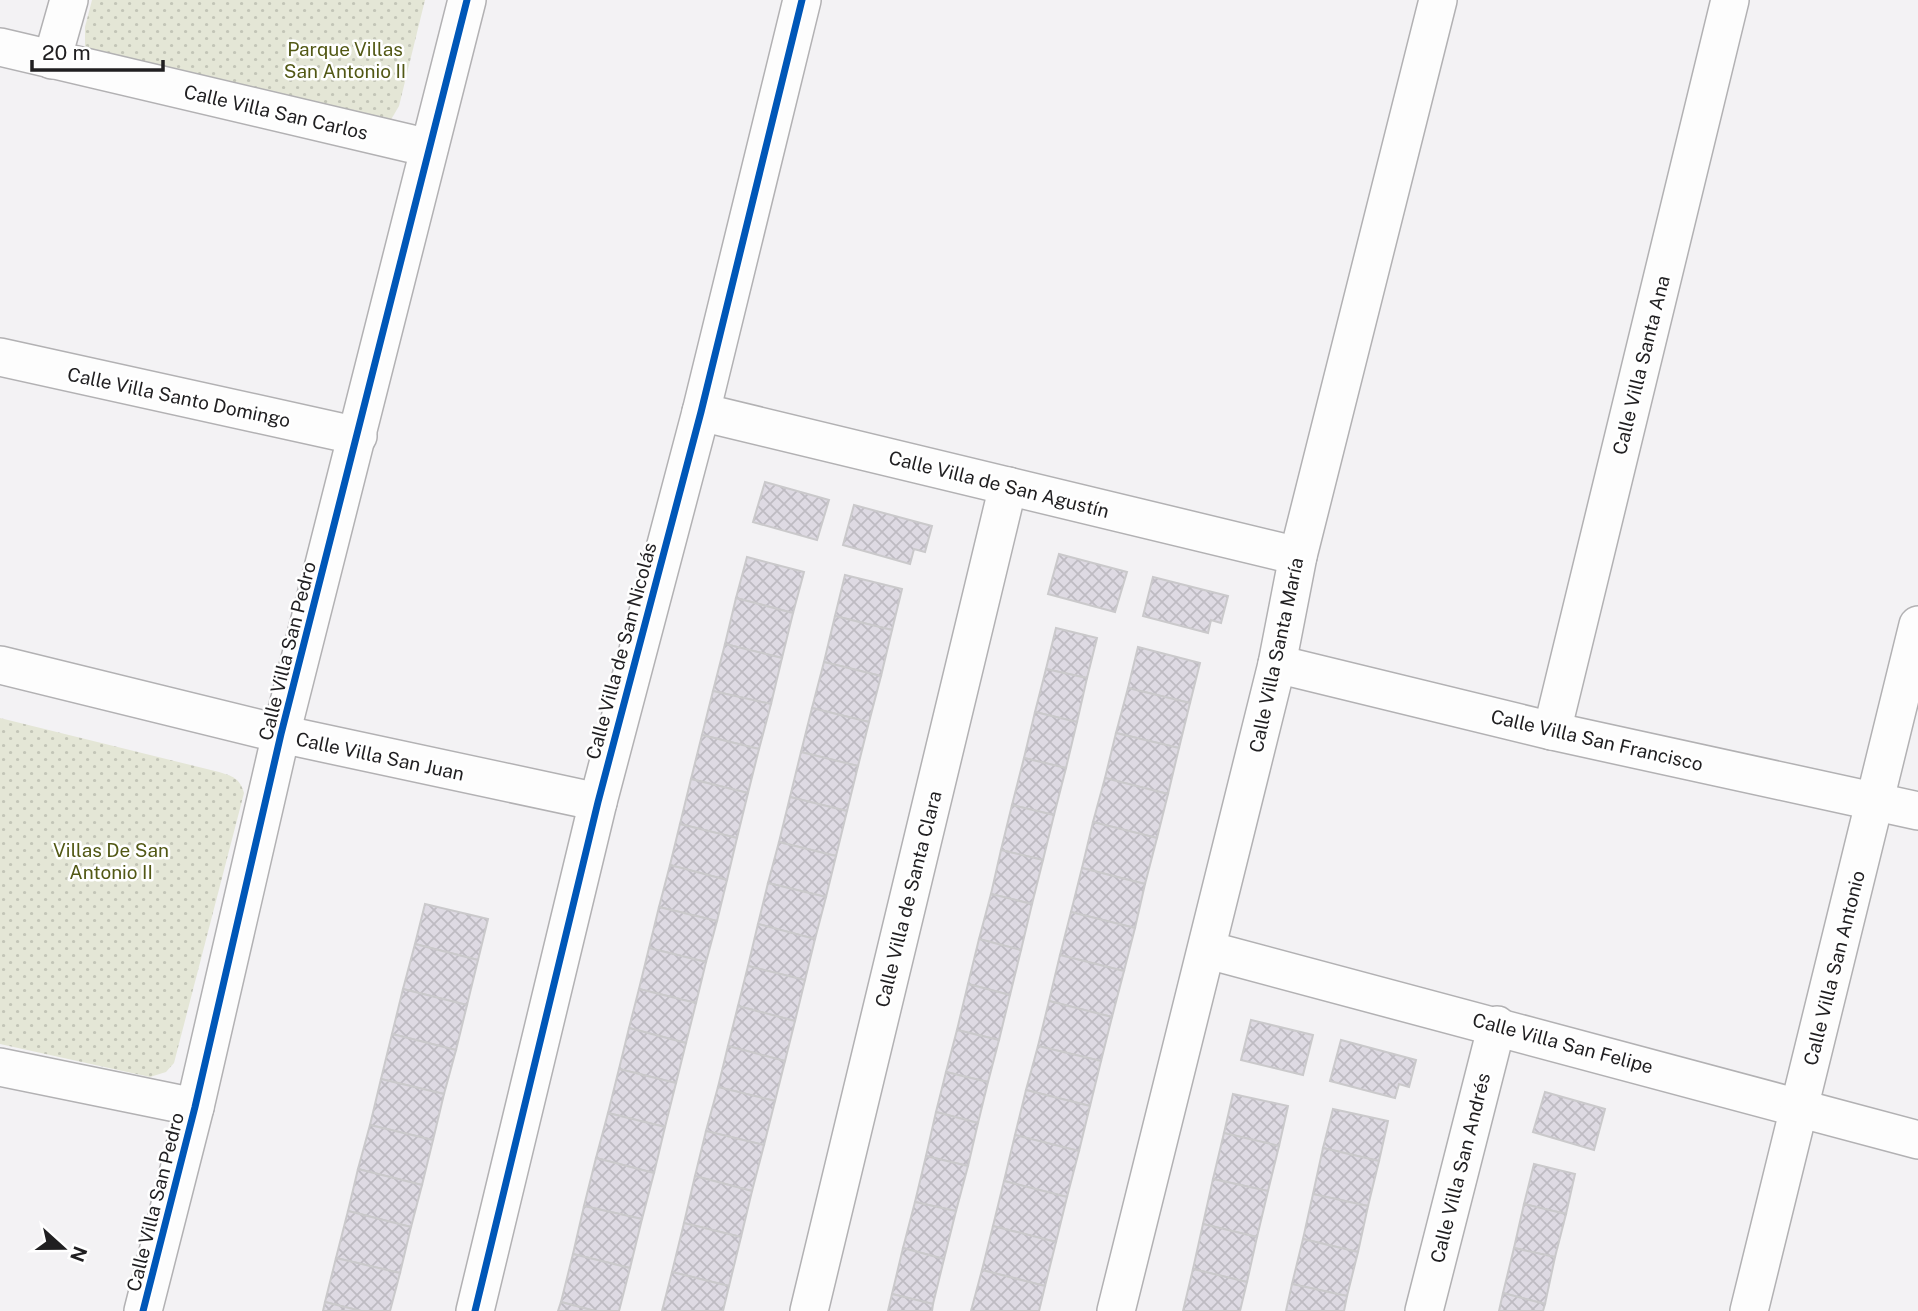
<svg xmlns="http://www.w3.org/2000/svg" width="1918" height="1311" font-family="'Public Sans',sans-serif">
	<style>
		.park { fill: url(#park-dots) }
		.building { fill: url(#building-cross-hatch); stroke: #cac9cb; stroke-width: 2 }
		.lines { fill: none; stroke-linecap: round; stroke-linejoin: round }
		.minor-casing { stroke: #b2b1b3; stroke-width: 40 }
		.minor { stroke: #fdfdfd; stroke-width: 37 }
		.cycleway-casing { stroke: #fff; stroke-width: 11 }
		.cycleway { stroke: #0057b8; stroke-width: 7 }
		.labels { text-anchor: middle; stroke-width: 5; stroke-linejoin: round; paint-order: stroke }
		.park-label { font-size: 19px; fill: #525815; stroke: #fff }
		.street-label { font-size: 19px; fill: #201f21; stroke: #fff }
	</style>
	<defs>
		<pattern id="park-dots" width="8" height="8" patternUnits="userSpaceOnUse" patternTransform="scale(1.75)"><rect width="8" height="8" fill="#e4e6d6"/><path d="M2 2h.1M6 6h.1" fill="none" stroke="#c3c5b7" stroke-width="1.8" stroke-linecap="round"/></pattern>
		<pattern id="building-cross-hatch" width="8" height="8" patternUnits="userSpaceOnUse" patternTransform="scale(1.75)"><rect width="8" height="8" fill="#dedae3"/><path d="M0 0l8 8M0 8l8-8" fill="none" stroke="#bebbc2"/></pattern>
	</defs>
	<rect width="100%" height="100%" fill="#f3f2f4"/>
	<g class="park">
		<polygon points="92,0 425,0 399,106 389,123 94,54 85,47 85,27"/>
		<path d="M0,718L219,772C232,776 240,778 244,793L174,1063L166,1072L150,1077L0,1044Z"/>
	</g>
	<g class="building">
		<polygon points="765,482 829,500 817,540 753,522"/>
		<polygon points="854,505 932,526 925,552 914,549 910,564 843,545"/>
		<polygon points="1059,554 1127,572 1115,612 1048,594"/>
		<polygon points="747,557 804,572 793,613 736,598"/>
		<polygon points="845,575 902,589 892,630 835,616"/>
		<polygon points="1153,577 1228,596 1221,623 1211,620 1208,633 1143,616"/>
		<polygon points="736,598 793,613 782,658 725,644"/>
		<polygon points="835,616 892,630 881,676 824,662"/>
		<polygon points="1056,628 1097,638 1087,678 1046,669"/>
		<polygon points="725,644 782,658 771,704 713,691"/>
		<polygon points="1138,647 1200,663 1190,703 1128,688"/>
		<polygon points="824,662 881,676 869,722 812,708"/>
		<polygon points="1046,669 1087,678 1077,722 1035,712"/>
		<polygon points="1128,688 1190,703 1179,748 1116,733"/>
		<polygon points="713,691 771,704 759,749 702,735"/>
		<polygon points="812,708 869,722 858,766 801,752"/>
		<polygon points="1035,712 1077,722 1066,768 1024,758"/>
		<polygon points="1116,733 1179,748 1168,794 1105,778"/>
		<polygon points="702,735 759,749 748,793 691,779"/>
		<polygon points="801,752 858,766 847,811 790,797"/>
		<polygon points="1024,758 1066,768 1054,815 1012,805"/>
		<polygon points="1105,778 1168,794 1157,838 1093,822"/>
		<polygon points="691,779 748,793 737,838 680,824"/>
		<polygon points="790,797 847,811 836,856 779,842"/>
		<polygon points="1012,805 1054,815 1043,860 1001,850"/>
		<polygon points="1093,822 1157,838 1145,884 1082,868"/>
		<polygon points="680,824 737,838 727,880 670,865"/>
		<polygon points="779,842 836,856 826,897 768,883"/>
		<polygon points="1001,850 1043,860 1032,904 991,894"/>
		<polygon points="670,865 727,880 717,921 659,907"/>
		<polygon points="1082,868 1145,884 1135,928 1071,912"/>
		<polygon points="768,883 826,897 815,939 758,924"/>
		<polygon points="991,894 1032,904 1021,950 979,939"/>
		<polygon points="425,904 488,919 478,960 415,944"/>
		<polygon points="659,907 717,921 706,962 649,948"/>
		<polygon points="1071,912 1135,928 1124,971 1060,955"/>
		<polygon points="758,924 815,939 805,980 748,966"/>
		<polygon points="979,939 1021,950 1010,995 968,984"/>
		<polygon points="415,944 478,960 467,1005 403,989"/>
		<polygon points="649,948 706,962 696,1003 639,989"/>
		<polygon points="1060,955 1124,971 1112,1017 1049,1001"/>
		<polygon points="748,966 805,980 795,1021 738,1006"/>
		<polygon points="968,984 1010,995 999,1040 957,1030"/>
		<polygon points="403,989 467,1005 456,1050 392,1034"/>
		<polygon points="639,989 696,1003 686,1043 629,1028"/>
		<polygon points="1049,1001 1112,1017 1101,1061 1038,1046"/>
		<polygon points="738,1006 795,1021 785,1061 728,1046"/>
		<polygon points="1251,1020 1313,1035 1303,1075 1241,1060"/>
		<polygon points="629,1028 686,1043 676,1083 619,1069"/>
		<polygon points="957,1030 999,1040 988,1082 946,1072"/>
		<polygon points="392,1034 456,1050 444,1094 381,1079"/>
		<polygon points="1341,1040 1416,1060 1409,1087 1399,1084 1395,1098 1330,1081"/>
		<polygon points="728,1046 785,1061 775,1101 718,1087"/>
		<polygon points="1038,1046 1101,1061 1090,1106 1026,1090"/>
		<polygon points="619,1069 676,1083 665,1127 608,1113"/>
		<polygon points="946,1072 988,1082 978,1123 936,1112"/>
		<polygon points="381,1079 444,1094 433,1140 370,1125"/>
		<polygon points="718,1087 775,1101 764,1145 706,1131"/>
		<polygon points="1026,1090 1090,1106 1079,1151 1015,1135"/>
		<polygon points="1545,1092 1605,1109 1594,1150 1533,1132"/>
		<polygon points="1233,1094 1288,1106 1279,1146 1224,1133"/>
		<polygon points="1333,1109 1388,1121 1379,1161 1323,1148"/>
		<polygon points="936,1112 978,1123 968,1166 926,1156"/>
		<polygon points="608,1113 665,1127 654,1173 596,1158"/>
		<polygon points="370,1125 433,1140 422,1185 358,1169"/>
		<polygon points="706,1131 764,1145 752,1191 695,1176"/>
		<polygon points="1224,1133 1279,1146 1268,1191 1213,1179"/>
		<polygon points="1015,1135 1079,1151 1067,1197 1004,1181"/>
		<polygon points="1323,1148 1379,1161 1368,1206 1313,1194"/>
		<polygon points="926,1156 968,1166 956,1211 915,1202"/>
		<polygon points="596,1158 654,1173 642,1219 584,1206"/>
		<polygon points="1534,1164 1575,1174 1566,1214 1524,1204"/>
		<polygon points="358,1169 422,1185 411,1227 348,1211"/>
		<polygon points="695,1176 752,1191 741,1237 684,1223"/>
		<polygon points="1213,1179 1268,1191 1257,1237 1203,1224"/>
		<polygon points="1004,1181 1067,1197 1056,1242 993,1226"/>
		<polygon points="1313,1194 1368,1206 1358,1252 1303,1239"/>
		<polygon points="915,1202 956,1211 944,1259 903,1248"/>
		<polygon points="1524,1204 1566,1214 1555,1257 1514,1248"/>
		<polygon points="584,1206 642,1219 630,1268 573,1254"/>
		<polygon points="348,1211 411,1227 400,1273 336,1258"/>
		<polygon points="684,1223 741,1237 729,1286 672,1272"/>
		<polygon points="1203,1224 1257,1237 1247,1282 1193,1269"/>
		<polygon points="993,1226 1056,1242 1045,1286 982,1270"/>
		<polygon points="1303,1239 1358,1252 1347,1296 1292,1284"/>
		<polygon points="903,1248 944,1259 933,1304 892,1294"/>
		<polygon points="1514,1248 1555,1257 1545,1304 1503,1293"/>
		<polygon points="573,1254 630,1268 619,1311 595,1311 561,1302"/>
		<polygon points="336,1258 400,1273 390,1311 361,1311 325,1302"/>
		<polygon points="1193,1269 1247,1282 1240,1311 1183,1311"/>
		<polygon points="982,1270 1045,1286 1039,1311 971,1311"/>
		<polygon points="672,1272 729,1286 723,1311 662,1311"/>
		<polygon points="1292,1284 1347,1296 1344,1311 1286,1311"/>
		<polygon points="1503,1293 1545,1304 1543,1311 1499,1311"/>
		<polygon points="892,1294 933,1304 932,1311 888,1311"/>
		<polygon points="325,1302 361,1311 323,1311"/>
		<polygon points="561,1302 595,1311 558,1311"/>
	</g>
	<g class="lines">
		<g class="minor-casing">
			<g id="minor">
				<polyline points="0,47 429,148"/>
				<polyline points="52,60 69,0"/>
				<polyline points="0,357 358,436"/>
				<polyline points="701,412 1298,556"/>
				<polyline points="1277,664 1552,731 1918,811"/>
				<polyline points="0,665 281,734 598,802"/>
				<polyline points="1552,731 1730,0"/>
				<polyline points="1208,950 1918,1140"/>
				<polyline points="0,1067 195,1107"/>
				<polyline points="143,1311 195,1107 281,734 467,0"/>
				<polyline points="475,1311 598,802 701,412 802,0"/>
				<polyline points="809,1311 1008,486"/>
				<polyline points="1116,1311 1277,664 1298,556 1438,0"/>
				<polyline points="1424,1311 1497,1025"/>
				<polyline points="1749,1311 1918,625"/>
			</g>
		</g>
		<use href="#minor" class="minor"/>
		<g class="cycleway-casing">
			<g id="cycleway">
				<polyline points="143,1311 195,1107 281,734 467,0"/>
				<polyline points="475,1311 598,802 701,412 802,0"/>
			</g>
		</g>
		<use href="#cycleway" class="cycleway"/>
	</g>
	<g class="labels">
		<g class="park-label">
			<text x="345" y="56">Parque Villas<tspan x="345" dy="22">San Antonio II</tspan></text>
			<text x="111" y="857">Villas De San<tspan x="111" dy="22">Antonio II</tspan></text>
		</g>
		<g class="street-label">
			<text transform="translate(276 112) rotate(13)" y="7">Calle Villa San Carlos</text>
			<text transform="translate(1641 365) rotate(-76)" y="7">Calle Villa Santa Ana</text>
			<text transform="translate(179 397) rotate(12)" y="7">Calle Villa Santo Domingo</text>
			<text transform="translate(999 484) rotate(14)" y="7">Calle Villa de San Agustín</text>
			<text transform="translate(287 651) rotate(-76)" y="7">Calle Villa San Pedro</text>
			<text transform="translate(621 651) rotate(-75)" y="7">Calle Villa de San Nicolás</text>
			<text transform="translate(1276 655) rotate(-78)" y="7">Calle Villa Santa María</text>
			<text transform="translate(1597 740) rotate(13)" y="7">Calle Villa San Francisco</text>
			<text transform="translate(380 756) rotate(12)" y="7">Calle Villa San Juan</text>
			<text transform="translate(908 899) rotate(-76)" y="7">Calle Villa de Santa Clara</text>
			<text transform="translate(1834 968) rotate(-76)" y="7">Calle Villa San Antonio</text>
			<text transform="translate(1563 1043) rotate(15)" y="7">Calle Villa San Felipe</text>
			<text transform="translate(1460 1168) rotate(-76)" y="7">Calle Villa San Andrés</text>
			<text transform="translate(155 1202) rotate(-76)" y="7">Calle Villa San Pedro</text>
		</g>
	</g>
	<g transform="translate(63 1248) rotate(111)" stroke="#ffffff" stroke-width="5" paint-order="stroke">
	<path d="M0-5L12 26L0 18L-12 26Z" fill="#201f21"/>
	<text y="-10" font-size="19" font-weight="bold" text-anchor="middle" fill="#201f21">N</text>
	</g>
	<path d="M32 60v10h131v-10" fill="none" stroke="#201f21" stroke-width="3.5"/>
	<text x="42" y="60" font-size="21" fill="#201f21" stroke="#ffffff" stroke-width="5" paint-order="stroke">20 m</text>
</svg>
